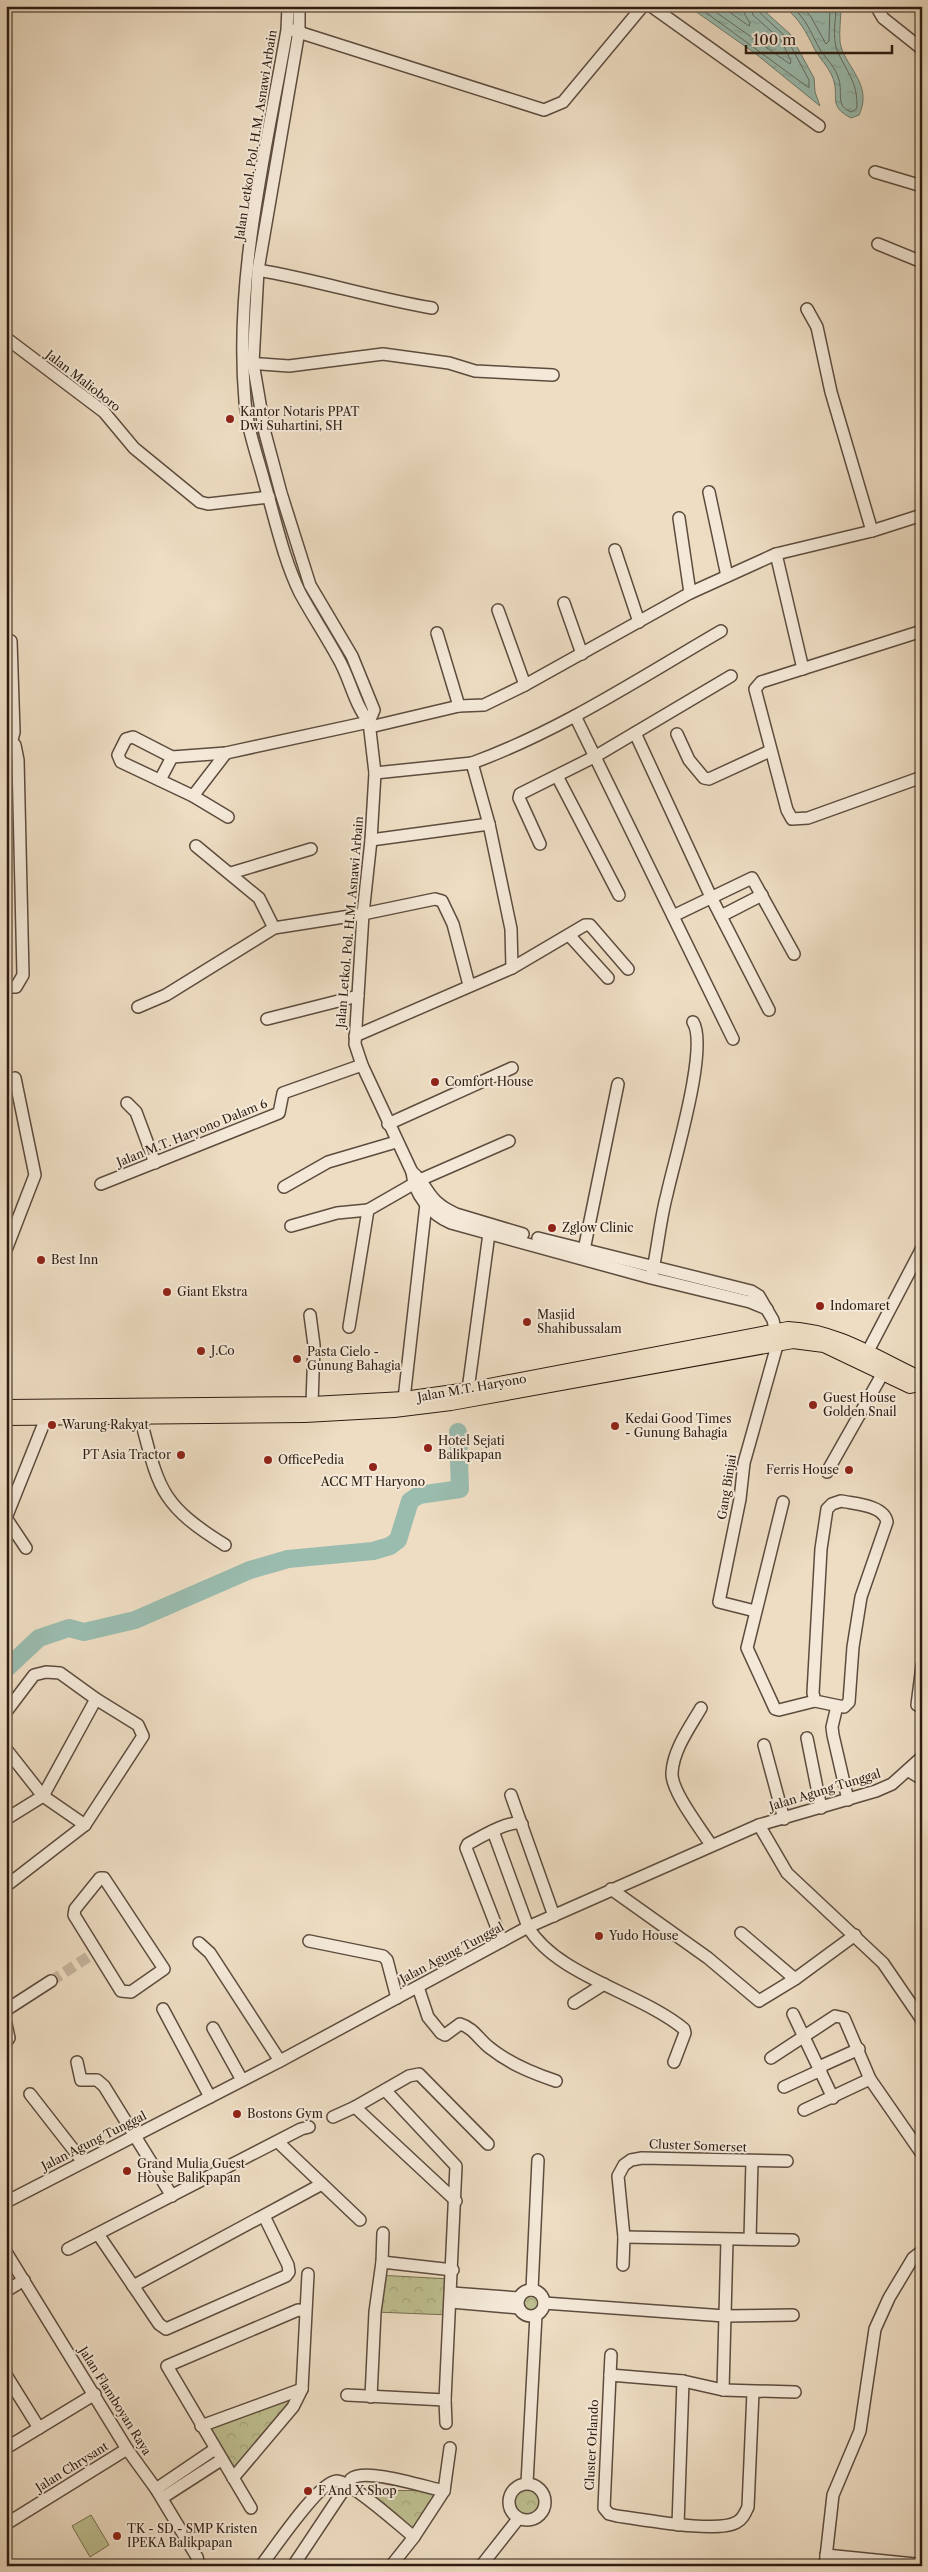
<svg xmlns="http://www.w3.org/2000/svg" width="928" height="2572" font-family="'Libre Caslon Text',serif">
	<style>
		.grass { fill: #bebf90; stroke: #766e50 }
		.park { fill: url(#park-crowns); stroke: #766e50 }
		.water { fill: url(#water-ripples); stroke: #6e7c70 }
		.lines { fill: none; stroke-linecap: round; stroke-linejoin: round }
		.shore { stroke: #646c60; stroke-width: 1 }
		.river { stroke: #9abcaf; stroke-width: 18 }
		.minor-tunnel { stroke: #c7b69f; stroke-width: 11; stroke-dasharray: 11 5.5; stroke-linecap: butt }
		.minor-casing { stroke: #5d4c3e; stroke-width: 14 }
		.major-casing { stroke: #2d1c11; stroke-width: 16 }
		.minor { stroke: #f4e9d8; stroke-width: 11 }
		.major { stroke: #eeddc3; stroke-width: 14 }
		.poi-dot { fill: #8f2418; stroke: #f4e9d8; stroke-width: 2 }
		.labels { text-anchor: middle; stroke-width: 4; stroke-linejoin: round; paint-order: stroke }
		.street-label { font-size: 12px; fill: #2d1c11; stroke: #f4e9d8 }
		.poi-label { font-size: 12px; fill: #2d1c11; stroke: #f4e9d8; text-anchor: start }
	</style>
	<defs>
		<pattern id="park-crowns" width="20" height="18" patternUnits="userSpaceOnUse" patternTransform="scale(1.25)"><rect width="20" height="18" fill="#bebf90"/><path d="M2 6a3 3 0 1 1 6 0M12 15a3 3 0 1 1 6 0" fill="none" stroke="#a4a47b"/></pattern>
		<pattern id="water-ripples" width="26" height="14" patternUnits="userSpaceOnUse" patternTransform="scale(1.25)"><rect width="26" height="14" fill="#9abcaf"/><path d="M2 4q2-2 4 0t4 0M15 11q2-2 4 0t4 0" fill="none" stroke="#85a196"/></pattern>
	</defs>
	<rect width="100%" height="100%" fill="#eeddc3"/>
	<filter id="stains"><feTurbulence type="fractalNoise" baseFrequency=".004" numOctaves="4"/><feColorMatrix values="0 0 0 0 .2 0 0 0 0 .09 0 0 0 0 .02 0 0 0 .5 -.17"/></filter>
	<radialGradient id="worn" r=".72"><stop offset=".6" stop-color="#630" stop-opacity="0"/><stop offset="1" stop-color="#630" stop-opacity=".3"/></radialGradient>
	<polygon class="grass" points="91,2515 109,2545 90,2557 72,2526"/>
	<g class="park">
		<polygon points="377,2275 450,2279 450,2315 375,2312"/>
		<circle cx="532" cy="2302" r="12"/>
		<polygon points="294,2396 234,2468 209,2429"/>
		<circle cx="527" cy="2501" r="15"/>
		<polygon points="356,2490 444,2491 414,2537"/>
	</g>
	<g class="water">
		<polygon points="688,6 759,6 790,34 814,78 815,92 820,106 756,54"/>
		<path d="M783,6H841C841,18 839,31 840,42C843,65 874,84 859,115L851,118C826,105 841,96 832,76C828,66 820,59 815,50C806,32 800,19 783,6Z"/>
	</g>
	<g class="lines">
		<g class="shore">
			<polyline points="697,6 809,88 809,80 786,37 759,12 757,6"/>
			<polyline points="707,6 790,64 791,61 781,40 753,15 751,6"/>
			<polyline points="721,6 749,26 750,23 745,15 743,6"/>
			<path d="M791,6C807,19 811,34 821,51C828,61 836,68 839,80C843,94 835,107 852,112L857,108C858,81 846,72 837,50C832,37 836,19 836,6"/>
			<polyline points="802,6 811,17 826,44 829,41 830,6"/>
		</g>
		<polyline class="river" points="6,1669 39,1638 69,1628 84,1632 135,1620 250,1570 288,1559 373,1551 390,1546 398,1540 410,1501 419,1495 460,1489 458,1432"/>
		<polyline class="minor-tunnel" points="51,1981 88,1957"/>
		<g class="minor-casing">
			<g id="minor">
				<path d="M288,6L287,30C266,151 234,277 245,401C247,428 257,455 264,481C275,518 283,558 300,593C312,615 326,636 338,658C350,678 354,704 369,722"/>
				<path d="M299,6V31L258,270L253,363L265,433L281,493L310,585L352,656L374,710L369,722L375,773L371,840L363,914L355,1044L362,1065L412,1172C414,1194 430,1214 451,1223L651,1278L750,1302L767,1309"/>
				<polyline points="651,6 819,126"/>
				<polyline points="876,6 883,18 922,49"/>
				<polyline points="292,30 544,110 563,102 642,7 645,6"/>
				<polyline points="875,172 922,186"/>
				<polyline points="878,244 922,262"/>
				<path d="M258,270C317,280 373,298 432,308"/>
				<polyline points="807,309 817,327 831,392 872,531"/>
				<polyline points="6,338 104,412 134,448 200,502 208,504 269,497"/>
				<polyline points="248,363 289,366 383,354 449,363 475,371 553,375"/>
				<polyline points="709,492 727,576"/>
				<polyline points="679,518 690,593"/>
				<polyline points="615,550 639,622"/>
				<polyline points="776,554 803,669"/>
				<polyline points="564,603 582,654"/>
				<polyline points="498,610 525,685"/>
				<polyline points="922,631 761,682 755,689 787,810 792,819 808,818 922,777"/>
				<polyline points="437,633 459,706"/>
				<polyline points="575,716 733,1039"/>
				<polyline points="370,727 459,706 484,705 525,685 690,593 776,554 872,531 922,515"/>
				<polyline points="635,733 711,897 769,1010"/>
				<polyline points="677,734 689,760 704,778 709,779 770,751"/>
				<polyline points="6,746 12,740 14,732 11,641"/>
				<path d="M472,763C560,731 640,678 721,631"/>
				<polyline points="375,773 472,763 489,824 511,929 512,968"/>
				<polyline points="557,776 619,895"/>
				<polyline points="160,780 172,757"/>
				<polyline points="193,796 226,753"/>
				<polyline points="228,817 193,796 121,762 118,755 126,739 133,737 172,757 226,753 369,722"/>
				<polyline points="371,840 489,824"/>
				<polyline points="540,844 519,798 520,794 596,756 731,676"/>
				<polyline points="196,846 259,898 274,928"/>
				<polyline points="231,873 311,849"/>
				<polyline points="673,916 752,878 794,954"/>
				<polyline points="721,916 762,895"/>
				<polyline points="569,935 608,978"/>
				<polyline points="6,987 16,987 23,975 18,760 15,745 11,742"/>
				<polyline points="138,1007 166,995 274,928 363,914 435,899 442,901 453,924 469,985"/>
				<polyline points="267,1019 358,996"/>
				<polyline points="355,1036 512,968 585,925 590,925 628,969"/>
				<polyline points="127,1103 136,1112 155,1163"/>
				<polyline points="388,1124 512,1068"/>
				<path d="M412,1172C424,1181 427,1194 438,1203C443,1208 450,1211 456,1214L523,1234"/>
				<polyline points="101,1184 279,1113 283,1093 362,1065"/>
				<polyline points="284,1187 328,1162 396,1142"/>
				<polyline points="291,1226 337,1213 368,1210"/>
				<polyline points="538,1238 751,1291 759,1296 773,1320 778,1342 744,1463 740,1499 719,1602 755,1611"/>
				<polyline points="6,1250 35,1175 15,1078"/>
				<polyline points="584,1250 618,1084"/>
				<path d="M652,1274C658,1247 660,1220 667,1194C674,1161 709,1047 693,1022"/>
				<polyline points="310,1315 314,1345 312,1404"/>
				<polyline points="349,1327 368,1210 422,1179 509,1141"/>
				<polyline points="867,1353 922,1248"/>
				<polyline points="468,1390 490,1226"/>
				<polyline points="404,1399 426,1204"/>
				<path d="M140,1417C159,1488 159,1504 225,1545"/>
				<polyline points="827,1472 883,1373"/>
				<path d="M841,1501C855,1504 884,1505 887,1522L861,1597L853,1647L849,1702L844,1707L815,1701L813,1693L821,1549L827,1509L832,1504Z"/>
				<polyline points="783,1502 747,1648 775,1709 779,1710 815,1701"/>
				<polyline points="6,1518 46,1418"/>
				<polyline points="6,1518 26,1548"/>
				<polyline points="917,1705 922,1666"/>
				<polyline points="837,1706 832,1727 833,1735 848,1800"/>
				<path d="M701,1708C690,1727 673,1750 672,1773C671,1791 701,1829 711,1845"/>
				<polyline points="6,1712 34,1675 46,1672 60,1673 96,1699 138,1725 143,1736 85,1825 6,1886"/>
				<polyline points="807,1738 821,1808"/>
				<polyline points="764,1745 784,1819"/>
				<polyline points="6,1749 43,1796 85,1825"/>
				<polyline points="909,1771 922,1779"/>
				<polyline points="511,1795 554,1916"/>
				<polyline points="6,1819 43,1796 96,1699"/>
				<polyline points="759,1825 787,1873 883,1963 922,2020"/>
				<path d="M493,1831L528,1927C557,1976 641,1993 684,2029L685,2033L674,2062"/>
				<polygon points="100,1878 104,1878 164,1969 131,1992 121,1991 74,1915 75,1909"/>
				<polyline points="611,1889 708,1958 759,2001 795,1979 855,1935"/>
				<polyline points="741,1933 795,1979"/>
				<polyline points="309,1941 383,1956 387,1960 397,1998"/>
				<path d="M502,1941L466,1848L468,1844C479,1838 510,1819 522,1824"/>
				<polyline points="199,1943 210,1953 280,2061"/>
				<path d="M418,1987L428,2017L441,2033L445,2035L460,2024C474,2028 479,2040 490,2048C510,2064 532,2073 556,2081"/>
				<polyline points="574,2003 604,1984"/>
				<polyline points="163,2009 210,2097"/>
				<polyline points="6,2010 51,1981"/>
				<polyline points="793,2014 833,2098"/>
				<polyline points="6,2024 9,2038 6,2042"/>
				<polyline points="213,2028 242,2080"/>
				<polyline points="771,2058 835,2016 844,2018 870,2079 922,2154"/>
				<polyline points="77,2062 81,2080 97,2080 104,2086 172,2196"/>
				<polyline points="819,2067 859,2049"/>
				<polyline points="784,2087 821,2070"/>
				<polyline points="385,2090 456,2166 445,2400 446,2423"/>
				<polyline points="30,2094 83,2162"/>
				<polyline points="355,2107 456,2201"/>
				<polyline points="804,2110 870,2079"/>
				<polyline points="333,2117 355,2107 409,2076 419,2074 488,2144"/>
				<polyline points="278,2142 360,2220"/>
				<polyline points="6,2202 280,2061 528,1927 759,1825 876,1791 892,1784 922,1757"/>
				<polyline points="98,2234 159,2324 166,2329 286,2276 289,2272 288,2265 264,2216"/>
				<polyline points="624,2237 793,2240"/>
				<polyline points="750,2239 752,2161"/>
				<polyline points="68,2249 301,2129 309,2127"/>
				<polyline points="6,2252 127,2449 156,2489 197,2557 199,2566"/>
				<polyline points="382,2262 453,2270"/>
				<polyline points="623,2265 624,2237 618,2176 624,2165 631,2160 642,2158 787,2161"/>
				<polyline points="133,2286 322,2184"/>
				<polyline points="532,2290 538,2160"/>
				<circle cx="531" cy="2303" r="13"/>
				<polyline points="6,2291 24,2280"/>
				<polyline points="452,2293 519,2298"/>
				<polyline points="451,2302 519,2308"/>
				<polyline points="544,2303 725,2316 793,2315"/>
				<polyline points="6,2375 39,2428"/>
				<polyline points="610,2375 611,2355"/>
				<polyline points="723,2390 727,2240"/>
				<path d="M753,2392L748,2507C745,2513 743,2519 737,2522C718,2534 642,2519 617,2516L609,2514L604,2508L610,2375L683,2381L723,2390L795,2392"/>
				<polyline points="347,2395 445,2400"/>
				<polyline points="371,2397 375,2312 382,2262 383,2233"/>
				<polyline points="201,2426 302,2389"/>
				<polyline points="6,2448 95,2394"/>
				<polyline points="233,2478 293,2407 302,2389 308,2274"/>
				<polyline points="527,2483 536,2315"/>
				<circle cx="527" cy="2502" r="18"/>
				<polyline points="156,2489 215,2449"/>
				<polyline points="162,2498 221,2460"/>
				<polyline points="251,2508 167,2366 298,2310 305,2311"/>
				<polyline points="6,2524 127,2449"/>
				<polyline points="678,2525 683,2381"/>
				<polyline points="826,2555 915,2564"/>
				<path d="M263,2566V2563C274,2549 320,2480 337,2481C352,2482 400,2526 414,2537"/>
				<path d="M293,2566L351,2479C365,2467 425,2487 444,2491"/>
				<polyline points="391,2566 414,2537 444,2491 450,2448"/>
				<polyline points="481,2566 518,2519"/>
				<polyline points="825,2566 833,2495 860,2431 875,2329 889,2298 913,2258 922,2251"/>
			</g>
		</g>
		<g class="major-casing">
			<g id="major">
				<path d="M6,1407L312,1404L404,1399L468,1390L788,1329C835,1331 873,1356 915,1376L922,1385"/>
				<polyline points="6,1418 305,1415 394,1410 451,1403 793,1341 824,1345 910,1386 920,1384"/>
			</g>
		</g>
		<use href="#minor" class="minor"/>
		<use href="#major" class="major"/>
	</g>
	<g class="poi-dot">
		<circle cx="230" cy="419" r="5"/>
		<circle cx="435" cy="1082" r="5"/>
		<circle cx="552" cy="1228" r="5"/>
		<circle cx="41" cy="1260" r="5"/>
		<circle cx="167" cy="1292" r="5"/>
		<circle cx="820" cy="1306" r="5"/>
		<circle cx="527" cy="1322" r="5"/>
		<circle cx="201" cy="1351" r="5"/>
		<circle cx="297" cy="1359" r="5"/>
		<circle cx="813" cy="1405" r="5"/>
		<circle cx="52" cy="1425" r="5"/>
		<circle cx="615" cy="1426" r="5"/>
		<circle cx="428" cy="1448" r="5"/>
		<circle cx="181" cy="1455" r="5"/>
		<circle cx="268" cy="1460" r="5"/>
		<circle cx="373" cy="1467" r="5"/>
		<circle cx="849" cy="1470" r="5"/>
		<circle cx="599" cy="1936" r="5"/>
		<circle cx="237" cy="2114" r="5"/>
		<circle cx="127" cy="2171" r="5"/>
		<circle cx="308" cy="2491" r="5"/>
		<circle cx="117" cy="2536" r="5"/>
	</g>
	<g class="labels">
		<g class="street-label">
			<text transform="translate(256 135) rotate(-81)" y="4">Jalan Letkol. Pol. H.M. Asnawi Arbain</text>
			<text transform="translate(83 381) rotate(38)" y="4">Jalan Malioboro</text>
			<text transform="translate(350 922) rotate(-85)" y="4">Jalan Letkol. Pol. H.M. Asnawi Arbain</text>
			<text transform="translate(192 1133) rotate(-22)" y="4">Jalan M.T. Haryono Dalam 6</text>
			<text transform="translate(472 1388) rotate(-10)" y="4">Jalan M.T. Haryono</text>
			<text transform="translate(727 1487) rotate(-81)" y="4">Gang Binjai</text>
			<text transform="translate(825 1790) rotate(-17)" y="4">Jalan Agung Tunggal</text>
			<text transform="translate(452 1953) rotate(-28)" y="4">Jalan Agung Tunggal</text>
			<text transform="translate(94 2141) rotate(-27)" y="4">Jalan Agung Tunggal</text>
			<text transform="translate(698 2146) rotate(2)" y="4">Cluster Somerset</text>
			<text transform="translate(115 2401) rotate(58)" y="4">Jalan Flamboyan Raya</text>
			<text transform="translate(592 2445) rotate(-87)" y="4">Cluster Orlando</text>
			<text transform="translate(72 2467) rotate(-32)" y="4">Jalan Chrysant</text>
		</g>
		<g class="poi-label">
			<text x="240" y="416">Kantor Notaris PPAT<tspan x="240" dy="14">Dwi Suhartini, SH</tspan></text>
			<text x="445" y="1086">Comfort House</text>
			<text x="562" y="1232">Zglow Clinic</text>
			<text x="51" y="1264">Best Inn</text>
			<text x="177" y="1296">Giant Ekstra</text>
			<text x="830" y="1310">Indomaret</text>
			<text x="537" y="1319">Masjid<tspan x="537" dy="14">Shahibussalam</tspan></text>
			<text x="211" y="1355">J.Co</text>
			<text x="307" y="1356">Pasta Cielo -<tspan x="307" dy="14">Gunung Bahagia</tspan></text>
			<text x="823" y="1402">Guest House<tspan x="823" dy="14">Golden Snail</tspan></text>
			<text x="625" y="1423">Kedai Good Times<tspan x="625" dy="14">- Gunung Bahagia</tspan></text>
			<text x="62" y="1429">Warung Rakyat</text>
			<text x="438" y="1445">Hotel Sejati<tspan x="438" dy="14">Balikpapan</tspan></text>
			<text x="171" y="1459" text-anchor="end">PT Asia Tractor</text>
			<text x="278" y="1464">OfficePedia</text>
			<text x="839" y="1474" text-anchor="end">Ferris House</text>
			<text x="373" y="1486" text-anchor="middle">ACC MT Haryono</text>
			<text x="609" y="1940">Yudo House</text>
			<text x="247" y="2118">Bostons Gym</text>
			<text x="137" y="2168">Grand Mulia Guest<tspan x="137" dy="14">House Balikpapan</tspan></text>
			<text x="318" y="2495">F And X Shop</text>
			<text x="127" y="2533">TK - SD - SMP Kristen<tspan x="127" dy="14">IPEKA Balikpapan</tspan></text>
		</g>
	</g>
	<rect width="928" height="2572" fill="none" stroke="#eeddc3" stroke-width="25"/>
	<rect x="8" y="8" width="913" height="2557" fill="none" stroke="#2d1c11" stroke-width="2.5"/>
	<rect x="12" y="12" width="903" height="2547" fill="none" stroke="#2d1c11"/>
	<path d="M746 45v8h146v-8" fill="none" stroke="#2d1c11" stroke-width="2.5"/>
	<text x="753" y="45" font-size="15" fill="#2d1c11" stroke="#f4e9d8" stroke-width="4" paint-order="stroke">100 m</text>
	<rect width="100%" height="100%" filter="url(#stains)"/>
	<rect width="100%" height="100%" fill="url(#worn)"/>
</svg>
